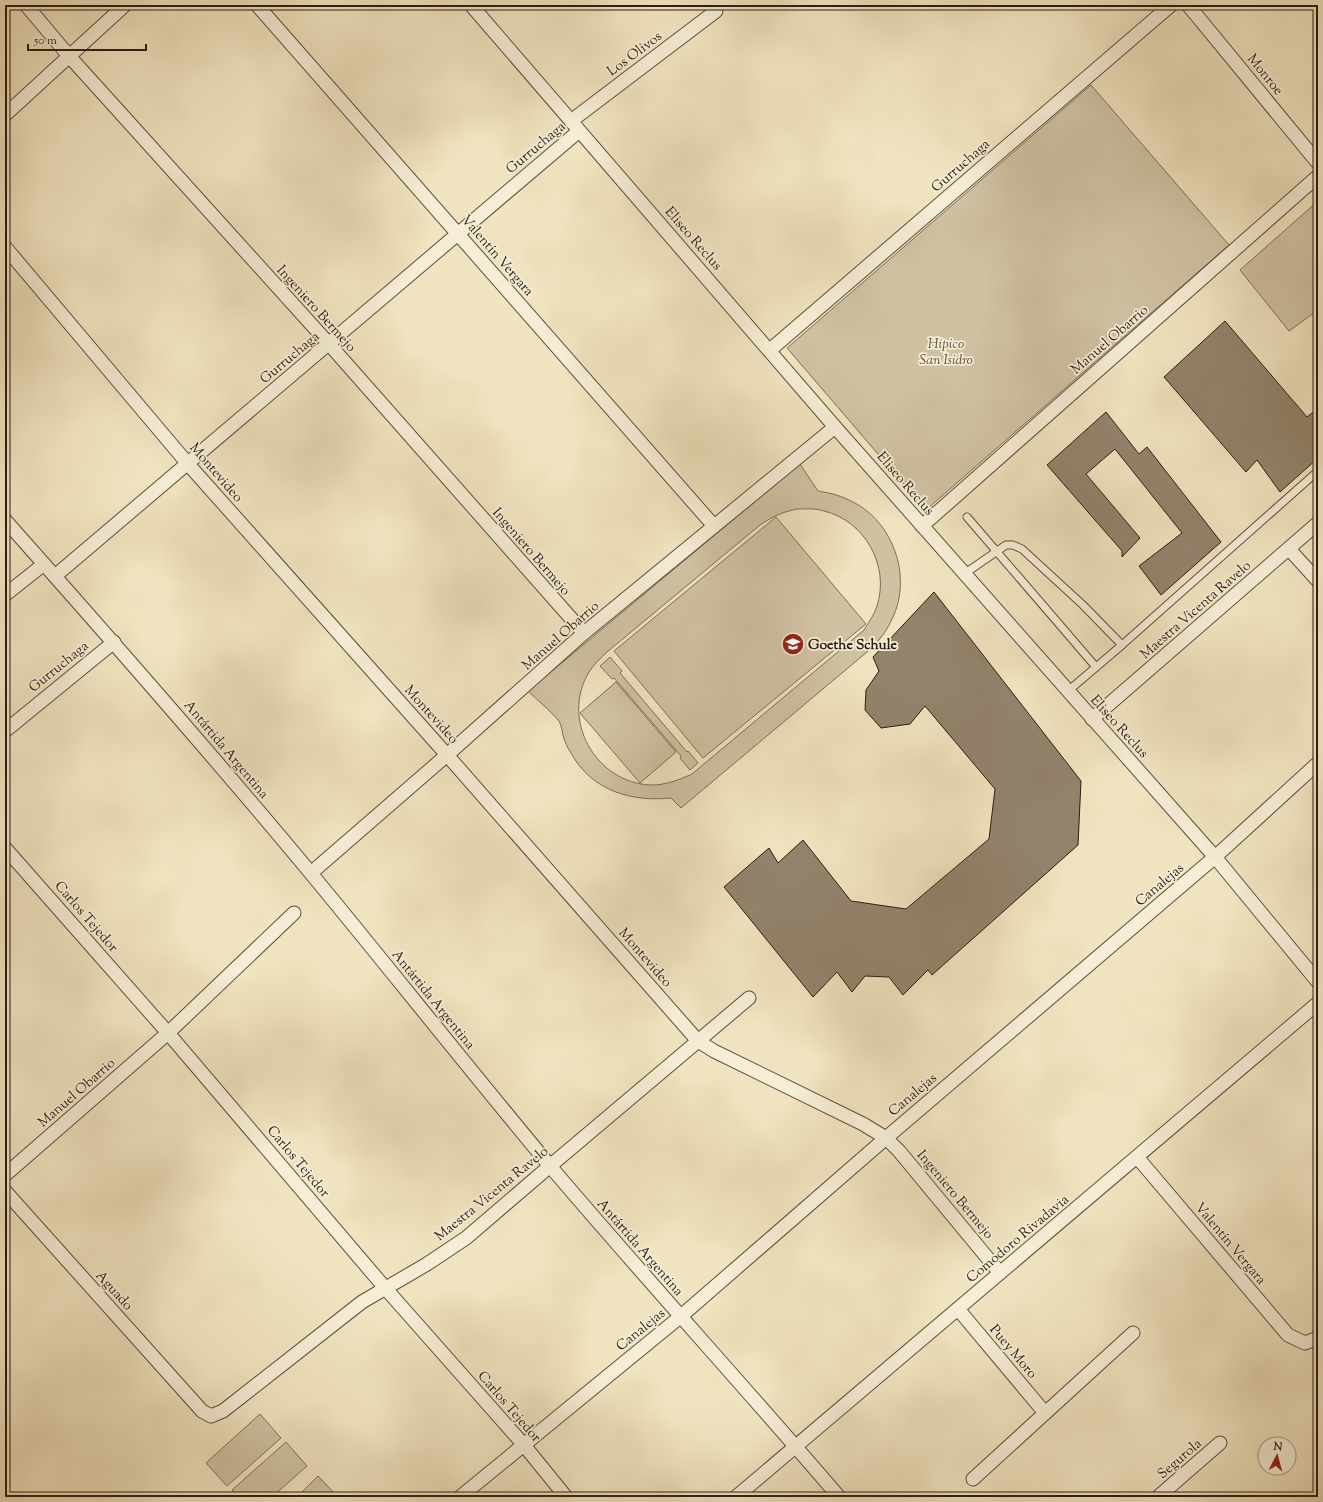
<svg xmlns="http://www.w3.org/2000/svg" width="1323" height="1502" font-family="'Sorts Mill Goudy',serif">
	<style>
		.green { fill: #cfc1a2; stroke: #7e6e5a; fill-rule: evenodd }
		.building { fill: #92836c; stroke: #2d1c12 }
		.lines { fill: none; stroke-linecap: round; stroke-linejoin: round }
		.service-casing { stroke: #5e4e3d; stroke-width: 9 }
		.minor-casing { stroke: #5e4e3d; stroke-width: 15 }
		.service { stroke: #f5edd5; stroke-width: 7 }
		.minor { stroke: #f5edd5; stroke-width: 13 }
		.labels { text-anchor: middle; stroke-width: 3.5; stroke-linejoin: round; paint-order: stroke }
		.street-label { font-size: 14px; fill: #2d1c12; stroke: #f5edd5 }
		.park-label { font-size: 14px; font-style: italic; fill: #5e4e3d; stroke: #f5edd5 }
		.poi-label { font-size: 14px; font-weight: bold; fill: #2d1c12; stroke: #f5edd5; text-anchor: start }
	</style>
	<rect width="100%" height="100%" fill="#f0e3bf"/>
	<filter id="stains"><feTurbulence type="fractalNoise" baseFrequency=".005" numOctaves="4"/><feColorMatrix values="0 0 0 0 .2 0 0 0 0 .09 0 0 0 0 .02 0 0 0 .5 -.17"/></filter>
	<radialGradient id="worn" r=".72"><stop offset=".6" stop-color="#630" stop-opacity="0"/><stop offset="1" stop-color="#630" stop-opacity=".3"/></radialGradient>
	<g class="green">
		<polygon points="1091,85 1229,245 926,510 787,348"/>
		<polygon points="1318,201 1318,310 1289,331 1240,270"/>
		<path d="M800,464L818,491C831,493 842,496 853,502C893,522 912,576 893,617C888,629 881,638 873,647L681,808L671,798C631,802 592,791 571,753C568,749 566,744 564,739C562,733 562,726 559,721C550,710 538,701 528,691ZM797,509C806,509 815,508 824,511C865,521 890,566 877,606C874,615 869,622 864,630L692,774C679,780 666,785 651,785C596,783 560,720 589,672C594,664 601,658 607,652L760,525C772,517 782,512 797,509Z"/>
		<polygon points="776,517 866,624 703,758 614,651"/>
		<polygon points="610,657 622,671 620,673 687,752 688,751 698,763 690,770 680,758 681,756 614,678 612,679 600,666"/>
		<polygon points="616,682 676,752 640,783 580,713"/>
		<polygon points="260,1414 281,1438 227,1486 206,1463"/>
		<polygon points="286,1442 307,1466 272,1497 238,1497 232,1490"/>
		<polygon points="318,1476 338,1497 297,1497"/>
	</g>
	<g class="building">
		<polygon points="1225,321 1307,417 1318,408 1318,458 1280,492 1257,460 1246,472 1164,377"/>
		<polygon points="1106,412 1139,454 1147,447 1221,542 1161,595 1139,566 1182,533 1115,449 1086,474 1140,538 1122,557 1122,551 1047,465"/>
		<polygon points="934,592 1081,781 1078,845 932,975 928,970 903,995 889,977 865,976 852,992 837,972 813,997 724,887 769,848 778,863 803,840 851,901 906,909 989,839 995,789 925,706 910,724 881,728 865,710 866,690 879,671 873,657"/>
	</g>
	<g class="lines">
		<g class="service-casing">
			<g id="service">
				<polyline points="967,517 1096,667"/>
				<polyline points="964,574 1006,545 1013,545 1022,549 1083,605 1122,645 1318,471"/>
				<polyline points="1068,691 1122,645"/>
			</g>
		</g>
		<g class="minor-casing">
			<g id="minor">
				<polyline points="26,5 69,56 329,344 584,633"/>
				<polyline points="257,5 714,526"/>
				<polyline points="471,5 835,427 1215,857 1318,982"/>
				<polyline points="1188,5 1318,163"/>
				<polyline points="5,115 125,5"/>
				<polyline points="571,121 716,11"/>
				<polyline points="5,247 188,464 447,755 698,1041 714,1051 863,1124 886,1138 899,1151 1000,1273"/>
				<polyline points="770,350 1171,5"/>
				<path d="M5,520C108,636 210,752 309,871C390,969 469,1069 550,1166C645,1278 744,1386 839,1497"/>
				<polyline points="922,526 1318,176"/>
				<polyline points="1289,549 1318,581"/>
				<polyline points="55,576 579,131"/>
				<polyline points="5,595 44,564"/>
				<polyline points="1092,719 1318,523"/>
				<polyline points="5,731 114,642"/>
				<polyline points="5,848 168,1033 386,1289 523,1444 566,1497"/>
				<polyline points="311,873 447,755 584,633 835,427"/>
				<polyline points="1137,1157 1288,1335 1305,1343 1318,1338"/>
				<polyline points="5,1175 168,1033 294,913"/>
				<polyline points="5,1191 202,1411 211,1416 223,1411 362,1302 427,1264 466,1238 550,1166 749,998"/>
				<polyline points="958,1309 1045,1413"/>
				<polyline points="973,1479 1133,1333"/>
				<polyline points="460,1497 680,1317 886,1138 1215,857 1318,763"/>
				<polyline points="736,1497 1318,1003"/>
				<polyline points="1158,1497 1220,1443"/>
			</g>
		</g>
		<use href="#service" class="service"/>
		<use href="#minor" class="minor"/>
	</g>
	<defs>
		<g id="school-disc" transform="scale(1.15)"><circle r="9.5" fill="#8f2418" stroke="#f5edd5"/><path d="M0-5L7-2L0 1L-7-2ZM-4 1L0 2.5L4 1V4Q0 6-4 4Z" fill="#fff"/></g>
	</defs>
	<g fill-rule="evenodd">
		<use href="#school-disc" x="793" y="644"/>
	</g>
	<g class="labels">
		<g class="street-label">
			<text transform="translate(634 53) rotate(-37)" y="5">Los Olivos</text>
			<text transform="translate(1266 74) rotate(51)" y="5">Monroe</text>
			<text transform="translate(535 147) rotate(-40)" y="5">Gurruchaga</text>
			<text transform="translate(960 165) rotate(-41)" y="5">Gurruchaga</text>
			<text transform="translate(694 238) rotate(49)" y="5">Eliseo Reclus</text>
			<text transform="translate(498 255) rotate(49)" y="5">Valentín Vergara</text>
			<text transform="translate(317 308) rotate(48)" y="5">Ingeniero Bermejo</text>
			<text transform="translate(1109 339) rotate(-41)" y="5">Manuel Obarrio</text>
			<text transform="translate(289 357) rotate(-40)" y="5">Gurruchaga</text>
			<text transform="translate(217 472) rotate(49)" y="5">Montevideo</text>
			<text transform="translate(906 483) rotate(49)" y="5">Eliseo Reclus</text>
			<text transform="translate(532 551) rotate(49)" y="5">Ingeniero Bermejo</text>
			<text transform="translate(1195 609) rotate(-41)" y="5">Maestra Vicenta Ravelo</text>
			<text transform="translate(560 635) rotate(-41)" y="5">Manuel Obarrio</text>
			<text transform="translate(58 666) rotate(-39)" y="5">Gurruchaga</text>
			<text transform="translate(432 714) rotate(48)" y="5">Montevideo</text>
			<text transform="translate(1120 726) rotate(48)" y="5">Eliseo Reclus</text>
			<text transform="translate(227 749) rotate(50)" y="5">Antártida Argentina</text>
			<text transform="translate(1159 884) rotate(-40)" y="5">Canalejas</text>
			<text transform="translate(87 916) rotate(49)" y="5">Carlos Tejedor</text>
			<text transform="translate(646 957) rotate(49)" y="5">Montevideo</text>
			<text transform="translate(434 999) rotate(51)" y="5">Antártida Argentina</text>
			<text transform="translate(76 1092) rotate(-41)" y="5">Manuel Obarrio</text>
			<text transform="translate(912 1094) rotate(-40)" y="5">Canalejas</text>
			<text transform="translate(299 1161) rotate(50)" y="5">Carlos Tejedor</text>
			<text transform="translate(491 1193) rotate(-39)" y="5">Maestra Vicenta Ravelo</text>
			<text transform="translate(956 1194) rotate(50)" y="5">Ingeniero Bermejo</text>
			<text transform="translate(1017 1238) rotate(-40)" y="5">Comodoro Rivadavia</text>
			<text transform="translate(1231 1243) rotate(50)" y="5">Valentín Vergara</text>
			<text transform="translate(641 1247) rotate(49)" y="5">Antártida Argentina</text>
			<text transform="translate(115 1290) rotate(48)" y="5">Aguado</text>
			<text transform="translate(640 1329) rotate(-39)" y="5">Canalejas</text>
			<text transform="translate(1014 1351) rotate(50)" y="5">Puey Moro</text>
			<text transform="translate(510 1406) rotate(49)" y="5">Carlos Tejedor</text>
			<text transform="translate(1179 1458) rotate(-41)" y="5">Segurola</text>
		</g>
		<g class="park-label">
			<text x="946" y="348">Hípico<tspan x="946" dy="16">San Isidro</tspan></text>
		</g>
		<g class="poi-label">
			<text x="808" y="649">Goethe Schule</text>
		</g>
	</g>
	<rect width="1323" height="1502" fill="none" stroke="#f0e3bf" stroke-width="20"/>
	<rect x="6" y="6" width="1311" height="1490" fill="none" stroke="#2d1c12" stroke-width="2"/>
	<rect x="10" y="10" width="1303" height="1482" fill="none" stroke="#2d1c12"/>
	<g transform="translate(1277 1456) rotate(6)"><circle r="19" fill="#f5edd5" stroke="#a59987"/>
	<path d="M0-3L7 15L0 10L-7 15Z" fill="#8f2418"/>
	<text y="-6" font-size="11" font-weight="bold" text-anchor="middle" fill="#2d1c12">N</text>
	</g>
	<path d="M28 44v6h118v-6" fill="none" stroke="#2d1c12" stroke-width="2"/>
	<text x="34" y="44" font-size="12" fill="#2d1c12" stroke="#f5edd5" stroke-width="3" paint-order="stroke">50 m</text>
	<rect width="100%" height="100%" filter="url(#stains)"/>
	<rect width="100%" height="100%" fill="url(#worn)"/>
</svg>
